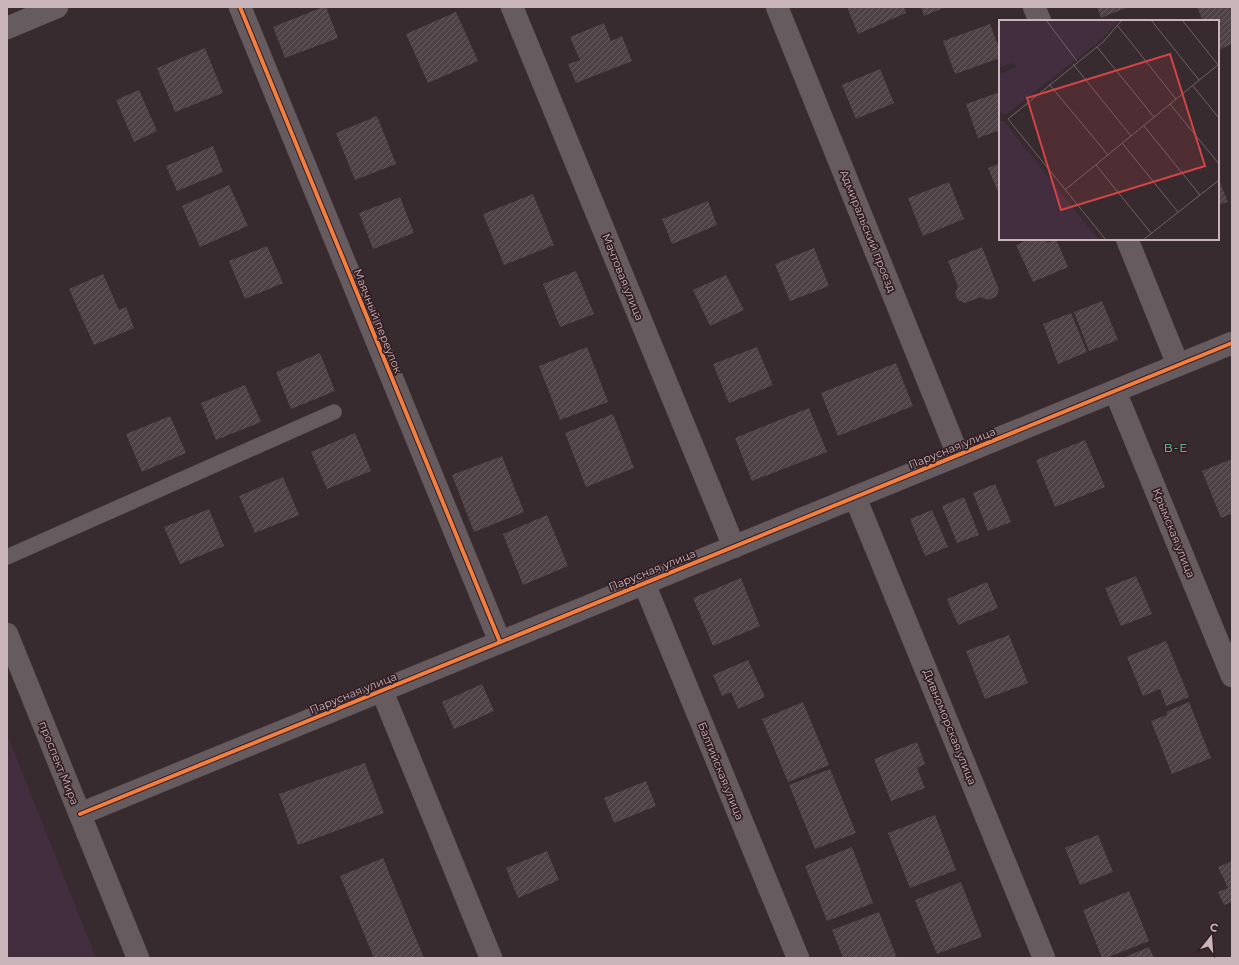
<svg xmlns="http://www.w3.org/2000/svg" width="1239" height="965" font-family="Montserrat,sans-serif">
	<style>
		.green { fill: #432e40 }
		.building { fill: url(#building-hatch) }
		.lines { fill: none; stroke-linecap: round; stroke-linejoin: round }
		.lane-casing { stroke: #51474a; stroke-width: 16 }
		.street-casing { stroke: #51474a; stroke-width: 23 }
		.lane { stroke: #665b5e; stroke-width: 15 }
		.street { stroke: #665b5e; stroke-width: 22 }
		.cycleway-casing { stroke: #331e24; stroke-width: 6 }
		.cycleway { stroke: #f27e40; stroke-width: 4 }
		.labels { text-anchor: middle; stroke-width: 3.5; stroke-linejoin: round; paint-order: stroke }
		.street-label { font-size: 11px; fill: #c9b5ba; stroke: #331e24 }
		.neighbourhood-label { font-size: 12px; letter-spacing: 1px; fill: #66d3a4; stroke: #331e24 }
		.inset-road { fill: none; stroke: #726267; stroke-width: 1 }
		.view { fill: #d34445; fill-opacity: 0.15; stroke: #d34445; stroke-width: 2 }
		.inset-edge { fill: none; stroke: #c9b5ba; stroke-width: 2 }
	</style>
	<defs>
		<pattern id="building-hatch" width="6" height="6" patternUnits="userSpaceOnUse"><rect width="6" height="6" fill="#4e4246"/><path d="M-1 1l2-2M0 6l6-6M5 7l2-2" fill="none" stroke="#665b5f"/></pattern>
	</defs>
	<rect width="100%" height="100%" fill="#382b2f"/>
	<polygon class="green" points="7,734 96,958 7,958"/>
	<g class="building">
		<polygon points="323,7 326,7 338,38 285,58 273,27"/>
		<polygon points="847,7 904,7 906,13 858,34"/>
		<polygon points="921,7 946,7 924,16"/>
		<polygon points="1097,7 1128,7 1101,18"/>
		<polygon points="1197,7 1232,7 1232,44 1218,50 1218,21 1203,21"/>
		<polygon points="456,12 478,61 428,83 406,34"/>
		<polygon points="604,23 611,41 622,36 632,61 576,83 568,64 580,60 570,37"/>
		<polygon points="990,24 1000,51 1000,58 955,74 943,41"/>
		<polygon points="205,48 223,93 175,112 157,68"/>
		<polygon points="880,69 894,103 856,119 842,85"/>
		<polygon points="139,90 157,131 134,142 116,100"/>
		<polygon points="1000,92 1000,130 978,138 966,104"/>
		<polygon points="377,116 396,164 355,180 336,133"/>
		<polygon points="213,146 223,172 177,191 166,166"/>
		<polygon points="1000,163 1000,196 988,168"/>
		<polygon points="1218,178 1228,202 1218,205"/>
		<polygon points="949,182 964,219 923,236 908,198"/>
		<polygon points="229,185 248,226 200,247 182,206"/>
		<polygon points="533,194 554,245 504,265 483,214"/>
		<polygon points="400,197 414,233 373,249 359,213"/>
		<polygon points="708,201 717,225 672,244 662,219"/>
		<polygon points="1030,239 1046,239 1047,243 1056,239 1068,267 1033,282 1016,245"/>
		<polygon points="267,246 283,283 245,299 229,261"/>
		<polygon points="982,247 999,290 996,297 988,300 981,297 965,303 958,300 955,294 958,286 948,261"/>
		<polygon points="814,248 829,286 790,301 775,264"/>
		<polygon points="576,271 594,314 560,327 543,284"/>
		<polygon points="103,274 119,310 126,307 134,328 94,345 69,289"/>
		<polygon points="726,275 744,310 710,326 693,290"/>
		<polygon points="1102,301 1118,340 1089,351 1074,312"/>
		<polygon points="1071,313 1087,352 1058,364 1043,324"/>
		<polygon points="587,347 608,402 560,420 539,366"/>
		<polygon points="757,347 773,385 729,403 713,364"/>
		<polygon points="320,353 335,391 291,409 276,372"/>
		<polygon points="896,363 913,406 838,436 821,393"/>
		<polygon points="245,385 261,422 216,440 201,403"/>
		<polygon points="809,408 827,452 752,481 735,438"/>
		<polygon points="613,414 634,468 586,487 565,433"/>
		<polygon points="170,416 186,453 142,472 126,434"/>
		<polygon points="355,433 371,471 327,489 311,452"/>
		<polygon points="1085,440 1105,487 1055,507 1036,460"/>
		<polygon points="502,456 524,512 474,532 452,475"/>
		<polygon points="1232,459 1232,514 1221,518 1202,471"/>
		<polygon points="283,477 299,515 255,533 239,496"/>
		<polygon points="995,484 1011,522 988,531 973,493"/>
		<polygon points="964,497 979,535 957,543 942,506"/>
		<polygon points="209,509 224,546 180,564 164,527"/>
		<polygon points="932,510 948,547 925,556 910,519"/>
		<polygon points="547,515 568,566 523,585 503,534"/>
		<polygon points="1136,576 1152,614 1121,626 1105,588"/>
		<polygon points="741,578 760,626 713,646 693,598"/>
		<polygon points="987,582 998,608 958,625 947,599"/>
		<polygon points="1009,635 1028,683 985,699 966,651"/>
		<polygon points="1166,641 1189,697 1166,706 1160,689 1143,696 1127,657"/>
		<polygon points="748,660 765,697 738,709 731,692 722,696 713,675"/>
		<polygon points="482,684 494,711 454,729 442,702"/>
		<polygon points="803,702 829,765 788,782 762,719"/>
		<polygon points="1189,702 1211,758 1172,774 1151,721 1167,715 1166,712"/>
		<polygon points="917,742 925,764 917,768 925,788 891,801 874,759"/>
		<polygon points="365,763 384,813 298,845 279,794"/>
		<polygon points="830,769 856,833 815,849 789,785"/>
		<polygon points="646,781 656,806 614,823 604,798"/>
		<polygon points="935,815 956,870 910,888 888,833"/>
		<polygon points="1098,835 1113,872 1080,885 1065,848"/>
		<polygon points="852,847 873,903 827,921 805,866"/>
		<polygon points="547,851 559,880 518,898 506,868"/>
		<polygon points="383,858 424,958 374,958 340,876"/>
		<polygon points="1232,861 1232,902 1224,905 1218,892 1228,888 1218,867"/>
		<polygon points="961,882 982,937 937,954 915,900"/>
		<polygon points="1129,891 1149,941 1106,958 1102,958 1083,910"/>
		<polygon points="879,912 897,958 843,958 832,930"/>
		<polygon points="1149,947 1154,958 1123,958"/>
	</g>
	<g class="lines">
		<g class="lane-casing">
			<polyline id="lane" points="7,557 334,412"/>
		</g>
		<g class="street-casing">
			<g id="street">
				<polyline points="240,7 500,642"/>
				<polyline points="512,7 734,547"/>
				<polyline points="777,7 958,455"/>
				<polyline points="1034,7 1040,21"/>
				<polyline points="7,28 57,7"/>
				<polyline points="1127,239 1178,365"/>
				<polyline points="1115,391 1232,676"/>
				<polyline points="855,497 1044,958"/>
				<polyline points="644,583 798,958"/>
				<polyline points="7,634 138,958"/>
				<polyline points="382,691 491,958"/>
				<polyline points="80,814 1232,343"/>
			</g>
		</g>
		<use href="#lane" class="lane"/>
		<use href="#street" class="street"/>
		<g class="cycleway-casing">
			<g id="cycleway">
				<polyline points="240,7 500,642"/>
				<polyline points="80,814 1232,343"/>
			</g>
		</g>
		<use href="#cycleway" class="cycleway"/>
	</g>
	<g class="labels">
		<g class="street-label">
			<text transform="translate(868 231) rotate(68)" y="4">Адмиральский проезд</text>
			<text transform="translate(623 277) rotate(68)" y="4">Мачтовая улица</text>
			<text transform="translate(378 321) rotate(68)" y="4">Маячный переулок</text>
			<text transform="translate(952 448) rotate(-22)" y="4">Парусная улица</text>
			<text transform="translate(1174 533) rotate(68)" y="4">Крымская улица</text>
			<text transform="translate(652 570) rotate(-22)" y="4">Парусная улица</text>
			<text transform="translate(353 693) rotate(-22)" y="4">Парусная улица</text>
			<text transform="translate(950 727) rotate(68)" y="4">Дивноморская улица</text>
			<text transform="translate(59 763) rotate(68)" y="4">проспект Мира</text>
			<text transform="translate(721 771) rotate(68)" y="4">Балтийская улица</text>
		</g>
		<g class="neighbourhood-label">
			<text x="1176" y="452">В-Е</text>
		</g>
	</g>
	<g transform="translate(999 20)">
		<rect width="220" height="220" fill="#382b2f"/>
		<path d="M0,0H120L103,19L6,95L0,91V54L18,47L0,29ZM0,101H5L11,109L100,220H0Z" fill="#432e40"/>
		<path d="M0,29L1,30L14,42L0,48Z" fill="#432e40"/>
		<path class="inset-road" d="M47,0L78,41M152,0L200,60M183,0L220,46M118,5L177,79M98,27L155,97M74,44L132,116M50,64L109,135M194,66L220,98M171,84L220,144M145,106L201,175M123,123L179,192M97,145L152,213M66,170L220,44M107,220L9,99L104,22L123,0M144,220L220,160"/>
		<path class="view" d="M171,34L206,146L62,190L28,78Z"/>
		<rect width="220" height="220" class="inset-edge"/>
	</g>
	<rect width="1239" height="965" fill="none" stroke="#c9b5ba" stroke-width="16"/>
	<g transform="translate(1211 937) rotate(17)" stroke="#331e24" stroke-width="3" paint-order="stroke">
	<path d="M0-3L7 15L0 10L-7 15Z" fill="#c9b5ba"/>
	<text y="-6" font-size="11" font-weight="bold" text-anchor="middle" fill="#c9b5ba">С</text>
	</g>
</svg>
